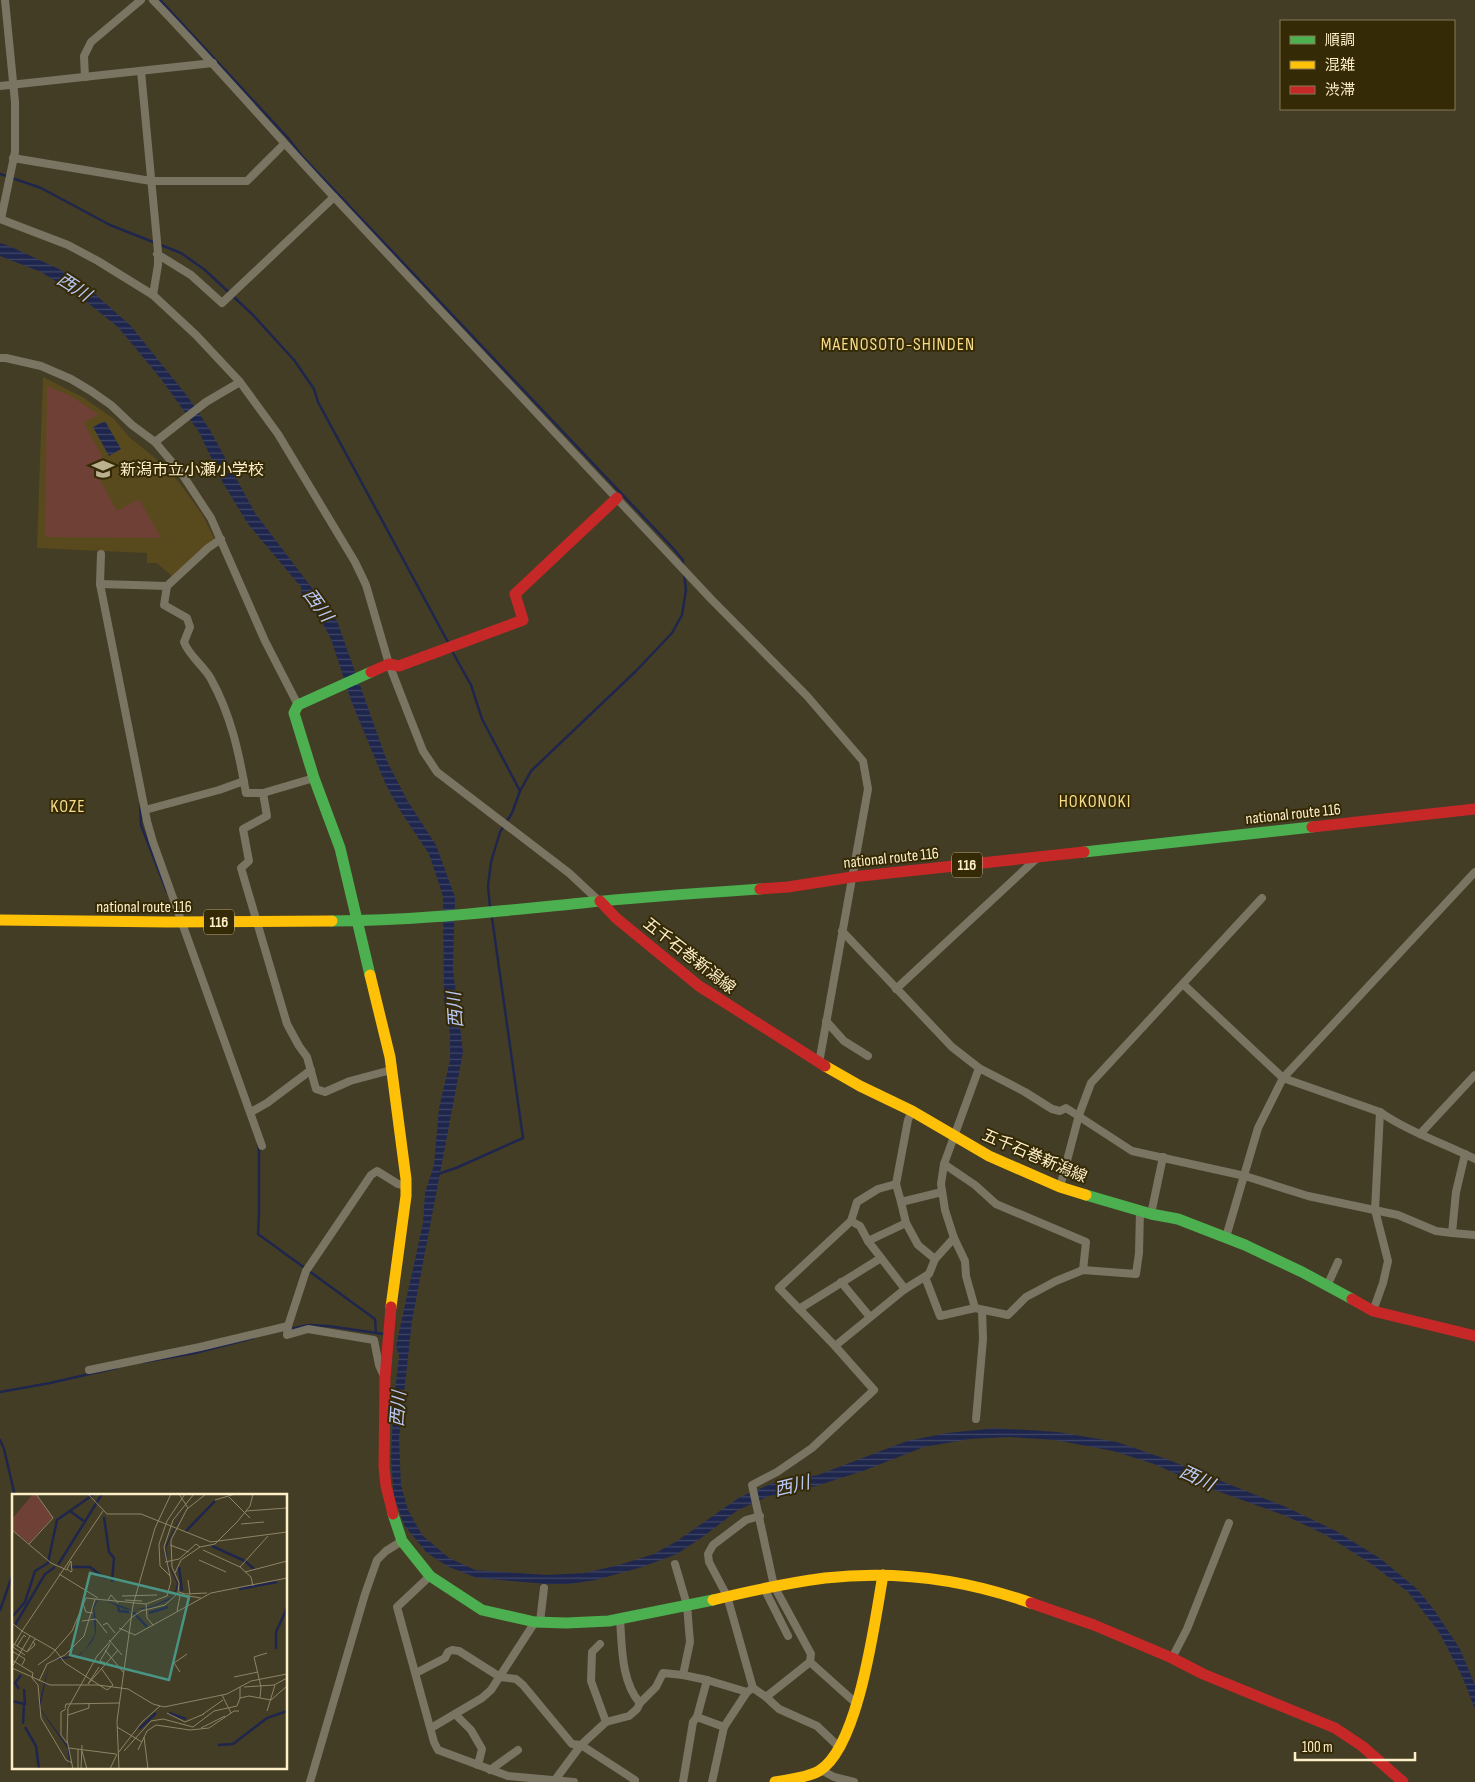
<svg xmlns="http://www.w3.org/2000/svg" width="1475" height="1782" font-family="'Sofia Sans Condensed','Noto Sans JP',sans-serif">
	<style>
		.built { fill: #594a1d }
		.garden { fill: #6f4035 }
		.water { fill: url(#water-rules) }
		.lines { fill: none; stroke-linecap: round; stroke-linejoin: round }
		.stream { stroke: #1f264d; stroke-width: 2.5 }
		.street { stroke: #7a7463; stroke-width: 8 }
		.fast { stroke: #4caf50; stroke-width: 11 }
		.slow { stroke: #ffc107; stroke-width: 11 }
		.jam { stroke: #c62828; stroke-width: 11 }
		.labels { text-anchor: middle; stroke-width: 4; stroke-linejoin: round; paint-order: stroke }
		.shield { fill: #352a06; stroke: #c1b48e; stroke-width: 1 }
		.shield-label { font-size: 15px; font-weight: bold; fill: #fdefc8 }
		.poi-label { font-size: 16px; fill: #fdefc8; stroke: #352a06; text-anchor: start }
		.street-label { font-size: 16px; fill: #fdefc8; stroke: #352a06 }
		.water-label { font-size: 18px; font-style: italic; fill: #b8c7f6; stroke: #352a06 }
		.neighbourhood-label { font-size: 18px; letter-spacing: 1px; fill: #f8dc8b; stroke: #352a06 }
		.inset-river { fill: none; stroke: #1f264d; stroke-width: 2.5 }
		.inset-road { fill: none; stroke: #8e8466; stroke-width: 1 }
		.view { fill: #4a9484; fill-opacity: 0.15; stroke: #4a9484; stroke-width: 2.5 }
		.inset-edge { fill: none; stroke: #fdefc8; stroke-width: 2.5 }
	</style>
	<defs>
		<pattern id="water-rules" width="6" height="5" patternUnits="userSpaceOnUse" patternTransform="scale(1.25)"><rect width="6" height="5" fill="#1f264d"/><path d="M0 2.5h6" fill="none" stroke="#404665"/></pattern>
	</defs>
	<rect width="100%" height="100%" fill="#443d25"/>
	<polygon class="built" points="43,377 84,398 114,419 129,437 155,458 178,481 202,514 215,540 173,577 157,563 147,563 147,553 37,548"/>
	<polygon class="garden" points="47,386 71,396 98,414 84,423 106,464 95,471 117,511 139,499 161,538 45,537"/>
	<g class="water">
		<polygon points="0,243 9,246 59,269 96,295 131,326 188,397 210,430 255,513 337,621 387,761 407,800 436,845 455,897 453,969 463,1052 412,1321 399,1439 401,1485 408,1510 422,1535 449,1558 475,1570 546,1575 584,1573 619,1565 654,1554 677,1541 740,1497 776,1482 818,1475 907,1441 947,1433 996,1428 1058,1432 1117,1442 1169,1460 1286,1507 1336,1531 1381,1559 1417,1589 1435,1611 1460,1649 1475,1685 1475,1709 1462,1676 1439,1632 1408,1592 1370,1563 1324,1534 1286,1516 1201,1485 1154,1464 1113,1451 1055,1440 1009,1437 970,1439 924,1447 863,1471 816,1486 769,1496 738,1510 704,1536 677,1554 642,1567 596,1580 569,1584 547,1584 477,1578 449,1567 427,1553 404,1525 394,1496 391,1461 393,1408 399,1356 396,1346 423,1223 425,1193 434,1165 439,1108 450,1060 450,1034 444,1001 443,896 429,854 401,812 386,785 352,703 331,639 321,620 301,592 301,587 248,524 223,483 199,432 161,379 118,327 79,296 41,272 0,256"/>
		<polygon points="105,421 121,449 109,456 93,427"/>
	</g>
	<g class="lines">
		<g class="stream">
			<polyline points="160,0 288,138 302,156 671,546 683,560 683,567"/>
			<polyline points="0,174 41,188 110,225 181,253 205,270 253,315 294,360 314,389 318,402 449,644"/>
			<polyline points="452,651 471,685 482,719 520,791"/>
			<polyline points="140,803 141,825 167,892"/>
			<polyline points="490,907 488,886 491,862 500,832 512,813 520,791 531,771 636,671 672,633 682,615 686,590 684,572"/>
			<polyline points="258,1145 259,1150 259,1213 258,1234 375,1319 376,1333"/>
			<polyline points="438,1174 456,1168 523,1138 492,918"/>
			<polyline points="290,1329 309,1325 328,1326 384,1334"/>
			<polyline points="144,1362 195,1353 253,1338"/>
			<polyline points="0,1392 50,1383 116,1368"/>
			<polyline points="0,1440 4,1449 15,1496"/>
			<polyline points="0,1610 14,1571"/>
		</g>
		<g class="street">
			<path d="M153,0C215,64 273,132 334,197L712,600L807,696L863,761L868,789L819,1063"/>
			<polyline points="141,71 158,252 158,265 153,295"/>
			<polyline points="85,77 84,56 91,42 141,0"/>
			<polyline points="0,86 213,63"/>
			<polyline points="13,158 151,181 247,181 284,144"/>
			<polyline points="0,219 68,245 98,261 153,295 196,335 240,382 278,434 355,562 366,585 389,664 408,713 423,751 437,772 569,873 598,900"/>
			<polyline points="1,219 15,152 15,102 5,0"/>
			<polyline points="157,254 191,275 222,303 334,197"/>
			<polyline points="0,358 6,358 41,366 71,379 91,391 111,405 132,425 155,442 182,474 211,518 265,641 298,705"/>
			<polyline points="155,442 206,402 240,382"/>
			<path d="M221,539L208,548L167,586L164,605L187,618L190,627L184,642C189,656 204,666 211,679C231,715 239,753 246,793H263L314,778"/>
			<polyline points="101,554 100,584 147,821 153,842 262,1146"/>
			<polyline points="100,584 167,586"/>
			<polyline points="263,793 267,816 243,829 249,861 241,868 287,1024 299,1046 307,1057 316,1089 325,1092 350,1081 391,1070"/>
			<polyline points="145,810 219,790 244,781"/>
			<polyline points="842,931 952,1047 979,1068 1025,1092 1052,1109 1060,1111 1066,1108 1132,1151 1245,1176 1308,1196 1398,1215 1436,1231 1452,1233 1456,1192 1465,1154"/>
			<path d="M1184,985L1283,1078L1380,1112C1409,1132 1443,1143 1475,1159"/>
			<polyline points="896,989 1036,859"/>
			<polyline points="826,1021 844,1041 868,1056"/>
			<polyline points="251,1112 267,1103 311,1070"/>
			<polyline points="1420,1134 1475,1075"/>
			<polyline points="944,1164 975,1185 996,1204 1086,1242 1083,1270"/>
			<polyline points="896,1184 901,1202 942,1192"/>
			<polyline points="1060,1187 1079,1115 1091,1083 1262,898"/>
			<polyline points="901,1202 906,1223 868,1241 905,1289"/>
			<polyline points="1151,1214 1163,1157"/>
			<polyline points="851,1221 860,1226 868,1241"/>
			<polyline points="906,1223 918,1245 935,1259"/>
			<polyline points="1452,1233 1475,1235"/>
			<polyline points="1226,1237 1258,1128 1283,1078 1475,872"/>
			<polyline points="925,1277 940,1316 975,1308 1008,1315 1026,1297 1056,1281 1083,1270 1136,1274 1139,1253 1140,1211"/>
			<polyline points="841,1282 870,1317"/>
			<polyline points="1327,1286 1338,1262"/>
			<polyline points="975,1308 966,1276 965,1261 954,1238 945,1210 941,1184 944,1164 979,1068"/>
			<polyline points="799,1309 881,1258"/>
			<polyline points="1373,1311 1383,1283 1388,1261 1375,1210 1380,1112"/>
			<polyline points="835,1346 905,1289 929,1274 935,1259 954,1238"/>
			<polyline points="89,1370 200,1347 288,1326"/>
			<polyline points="384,1376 379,1365 374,1340 308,1329 287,1335 288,1326 306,1271 371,1175 377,1171 398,1184 405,1186"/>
			<polyline points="976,1419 983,1339 982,1310"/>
			<polyline points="430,1576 397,1607 434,1742 438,1750 508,1776 574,1782"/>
			<polyline points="764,1588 788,1636"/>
			<path d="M620,1619C622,1646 621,1682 640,1703"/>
			<polyline points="540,1622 544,1588"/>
			<polyline points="600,1644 592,1652 591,1681 606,1722"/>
			<polyline points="1172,1658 1187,1629 1229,1523"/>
			<polyline points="810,1662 766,1697 779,1709 817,1726 839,1747"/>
			<polyline points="416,1673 445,1658 448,1652 452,1650 459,1651 500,1677 516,1679 523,1685 572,1744 581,1745 635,1780 634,1782"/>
			<polyline points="683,1675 707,1680"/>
			<polyline points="753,1688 727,1596 709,1562 708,1554 713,1545 746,1520 760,1516"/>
			<polyline points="858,1705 810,1662 811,1654 774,1586 752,1485 777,1472 812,1448 874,1390 835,1346 779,1288 851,1221 857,1202 878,1189 896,1184 908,1120 912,1111"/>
			<polyline points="455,1714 471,1730 482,1749 478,1765"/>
			<polyline points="697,1717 707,1680 747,1692"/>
			<polyline points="431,1728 482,1698 491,1690 535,1622"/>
			<polyline points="490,1770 518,1750"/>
			<polyline points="821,1770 834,1777 854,1782"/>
			<polyline points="555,1780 581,1745 606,1722 629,1716 637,1709 640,1703 656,1687 663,1673 683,1675 690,1642 687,1605 675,1564"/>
			<polyline points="310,1782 365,1594 377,1560 386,1551 402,1541"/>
			<polyline points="683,1782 693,1722 697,1717 724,1727"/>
			<polyline points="712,1782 724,1727 747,1692 753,1688 766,1697"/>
		</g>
		<g class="fast">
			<polyline points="1084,852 1312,827"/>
			<path d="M332,921C415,921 499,911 582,903C641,897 701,893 760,889"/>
			<polyline points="370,975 340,848 314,778 294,713 298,705 371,672"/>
			<polyline points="1086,1195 1151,1214 1178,1219 1245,1245 1302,1272 1352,1299"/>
			<polyline points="393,1514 402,1541 430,1576 482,1610 535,1622 566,1623 609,1621 713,1600"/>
		</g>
		<g class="slow">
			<polyline points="0,920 169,922 332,921"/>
			<polyline points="370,975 390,1057 406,1179 406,1196 391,1307"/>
			<polyline points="825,1066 860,1086 912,1111 989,1156 1060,1187 1086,1195"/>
			<path d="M713,1600C750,1591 787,1583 825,1578C895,1570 964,1579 1031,1603"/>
			<path d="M775,1782C789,1779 807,1778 819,1771C859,1748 875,1619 883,1575"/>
		</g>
		<g class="jam">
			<polyline points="371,672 389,664 399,666 523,620 515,594 617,498"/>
			<polyline points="1312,827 1475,809"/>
			<polyline points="760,889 788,887 852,877 1084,852"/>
			<polyline points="600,901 616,918 699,986 825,1066"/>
			<polyline points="1352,1299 1373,1311 1475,1336"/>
			<polyline points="391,1307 385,1378 384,1467 386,1486 393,1514"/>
			<polyline points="1031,1603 1094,1625 1172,1658 1203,1674 1335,1728 1362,1746 1403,1782"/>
		</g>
	</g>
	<defs>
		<g id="school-bare" transform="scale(1.725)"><path d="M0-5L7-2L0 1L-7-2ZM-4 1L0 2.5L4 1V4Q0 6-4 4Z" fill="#bcb18f" stroke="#352a06" stroke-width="2.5" paint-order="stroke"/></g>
	</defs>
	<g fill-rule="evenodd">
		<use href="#school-bare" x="103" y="469"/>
	</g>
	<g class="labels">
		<g class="shield">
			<rect x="952" y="852.5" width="30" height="25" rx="4"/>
			<rect x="204" y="909.5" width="30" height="25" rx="4"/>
		</g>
		<g class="shield-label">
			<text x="967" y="870">116</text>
			<text x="219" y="927">116</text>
		</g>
		<g class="poi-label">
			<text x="120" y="475">新潟市立小瀬小学校</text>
		</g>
		<g class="street-label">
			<text transform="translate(1293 813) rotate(-6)" y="6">national route 116</text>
			<text transform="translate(891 857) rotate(-6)" y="6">national route 116</text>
			<text x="144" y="912">national route 116</text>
			<text transform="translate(690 955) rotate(38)" y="6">五千石巻新潟線</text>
			<text transform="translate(1035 1155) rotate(23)" y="6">五千石巻新潟線</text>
		</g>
		<g class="water-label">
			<text transform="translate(74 287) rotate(33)" y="6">西川</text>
			<text transform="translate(318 605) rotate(54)" y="6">西川</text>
			<text transform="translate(455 1010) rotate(-94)" y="6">西川</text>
			<text transform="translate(398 1409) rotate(-86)" y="6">西川</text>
			<text transform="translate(1197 1478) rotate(25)" y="6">西川</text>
			<text transform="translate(792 1486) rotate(-13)" y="6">西川</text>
		</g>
		<g class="neighbourhood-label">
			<text x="898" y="350">MAENOSOTO-SHINDEN</text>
			<text x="1095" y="807">HOKONOKI</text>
			<text x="68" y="812">KOZE</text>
		</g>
	</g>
	<g transform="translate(12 1494)">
		<rect width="275" height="275" fill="#443d25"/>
		<path d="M20,1H24L41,23L17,49L0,36V25Z" fill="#6f4035"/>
		<path d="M186,0L174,10L154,54L156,69L166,89L164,99L162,103L155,107L138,114L121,116L112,115L92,106H86L82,114L84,126V139L81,146L75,154L68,161L52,165L43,166L37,171L28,214L57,254L58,260L57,275L56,255L28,215L27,210L37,171L43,165L66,161L73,156L83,140L81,113L85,106L90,105L121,116L140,112L162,102L165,89L155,68L153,59L154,51L174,10Z" fill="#1f264d"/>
		<path class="inset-river" d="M58,17L73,28M92,23L97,58L102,64L100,88M174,37L203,7M200,52L233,67L242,75M46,71L90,0M60,73H78L91,83L99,84M167,73L170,97M227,95L265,88M106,112L107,117L117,118M121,118L135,133M137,119L156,113M0,123L13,108L23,77L36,69L45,26L82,0M3,131L33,80L43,73M264,155V138L275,114M7,195L3,189L9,181M12,195L13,211M0,207L12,210L11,230M157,219L174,225M13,233L24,252L27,275M127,235L144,219M206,251L221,250L255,224L275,217"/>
		<path class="inset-road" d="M24,0L34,14M76,0L95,20H129L199,48L275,38M167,0L176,14M217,3L238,24M203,6L223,0M234,17L275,14M229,30L252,28M0,36L39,69L55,76M17,50L41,24L34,14M158,51L177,58M191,56L228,73L239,83L241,92M187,66L214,78M59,67L60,77L59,78L55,75ZM153,68L167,65L184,50L188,53M228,73L256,42M233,78L275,67M163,79L169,66L188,53L203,50L225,28L238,12L241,0M47,80L86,104M158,82L148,72L147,50L155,27L173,0M176,86L178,101M167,98L173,100L195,99M165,100L189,104M110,102L145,101M96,106L99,101L106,109M113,106L130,107M71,110L74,118L81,119M134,110L135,124L141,131M165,117L168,102M119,124L129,117L153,111L166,99L167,89L160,73L159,46L175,15L194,0M70,127L84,125L95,139M0,129L10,137L1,153L13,161M91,131L95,129L103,139M107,134L123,141L199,99L275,84M97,146L110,161M0,149L15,158M5,152L12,141L14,143M93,156L111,178M0,157L13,165L10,171M15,158L23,151L21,147M15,158L23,145M0,166L21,179L20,184L26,191L29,224L54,266L60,269M93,169L88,167L98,150M26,171L37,163L60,137L74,104L83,105M0,173L18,142M0,174L38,191H86L116,195L141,210L152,213L215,200L239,187L275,180M89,174L101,191L95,196L53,169L43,156L10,137L91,17M168,178L162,169L175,160M222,183L246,178M27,187L35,170L53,161L72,142L83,105L134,110L155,102L159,87L152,53L161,26L182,0M76,190L106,156M76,190L87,173M232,193L262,191L275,184M210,201L219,219M228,204L237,202L259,206L275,192M248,204L249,193L242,163L255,159M53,214L54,210L107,209M54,215L49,218V241L55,249M255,217L263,191M155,219L173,228L192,220M191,220L211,206M56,221L77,214V210M105,233L130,248M189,234L213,222M132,243L136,275M57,254L104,260M66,255V275M126,256L135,237L144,231L178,236L197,234L222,217H227M70,257L75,275M112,257L139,227L151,225L181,233L202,217L225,212L228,204V193M106,259L130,228L148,212M61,275L55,246L56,214L85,162L119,124M69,275L70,251M98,275L105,260M107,275L105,227L121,111L143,34L159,0"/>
		<path class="view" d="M78,79L177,103L157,186L58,161Z"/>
		<rect width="275" height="275" class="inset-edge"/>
	</g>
	<rect x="1280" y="20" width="175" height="90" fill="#352a06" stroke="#857954"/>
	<rect x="1290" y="36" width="25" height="8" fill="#4caf50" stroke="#857954"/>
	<text x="1325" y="45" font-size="15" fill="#fdefc8">順調</text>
	<rect x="1290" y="61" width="25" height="8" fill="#ffc107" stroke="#857954"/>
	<text x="1325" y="70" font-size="15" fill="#fdefc8">混雑</text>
	<rect x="1290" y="86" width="25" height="8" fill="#c62828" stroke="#857954"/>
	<text x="1325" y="95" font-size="15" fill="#fdefc8">渋滞</text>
	<path d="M1295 1752v8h120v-8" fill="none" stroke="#fdefc8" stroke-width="2.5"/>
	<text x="1302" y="1752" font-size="15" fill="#fdefc8" stroke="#352a06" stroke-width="4" paint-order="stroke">100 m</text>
</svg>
